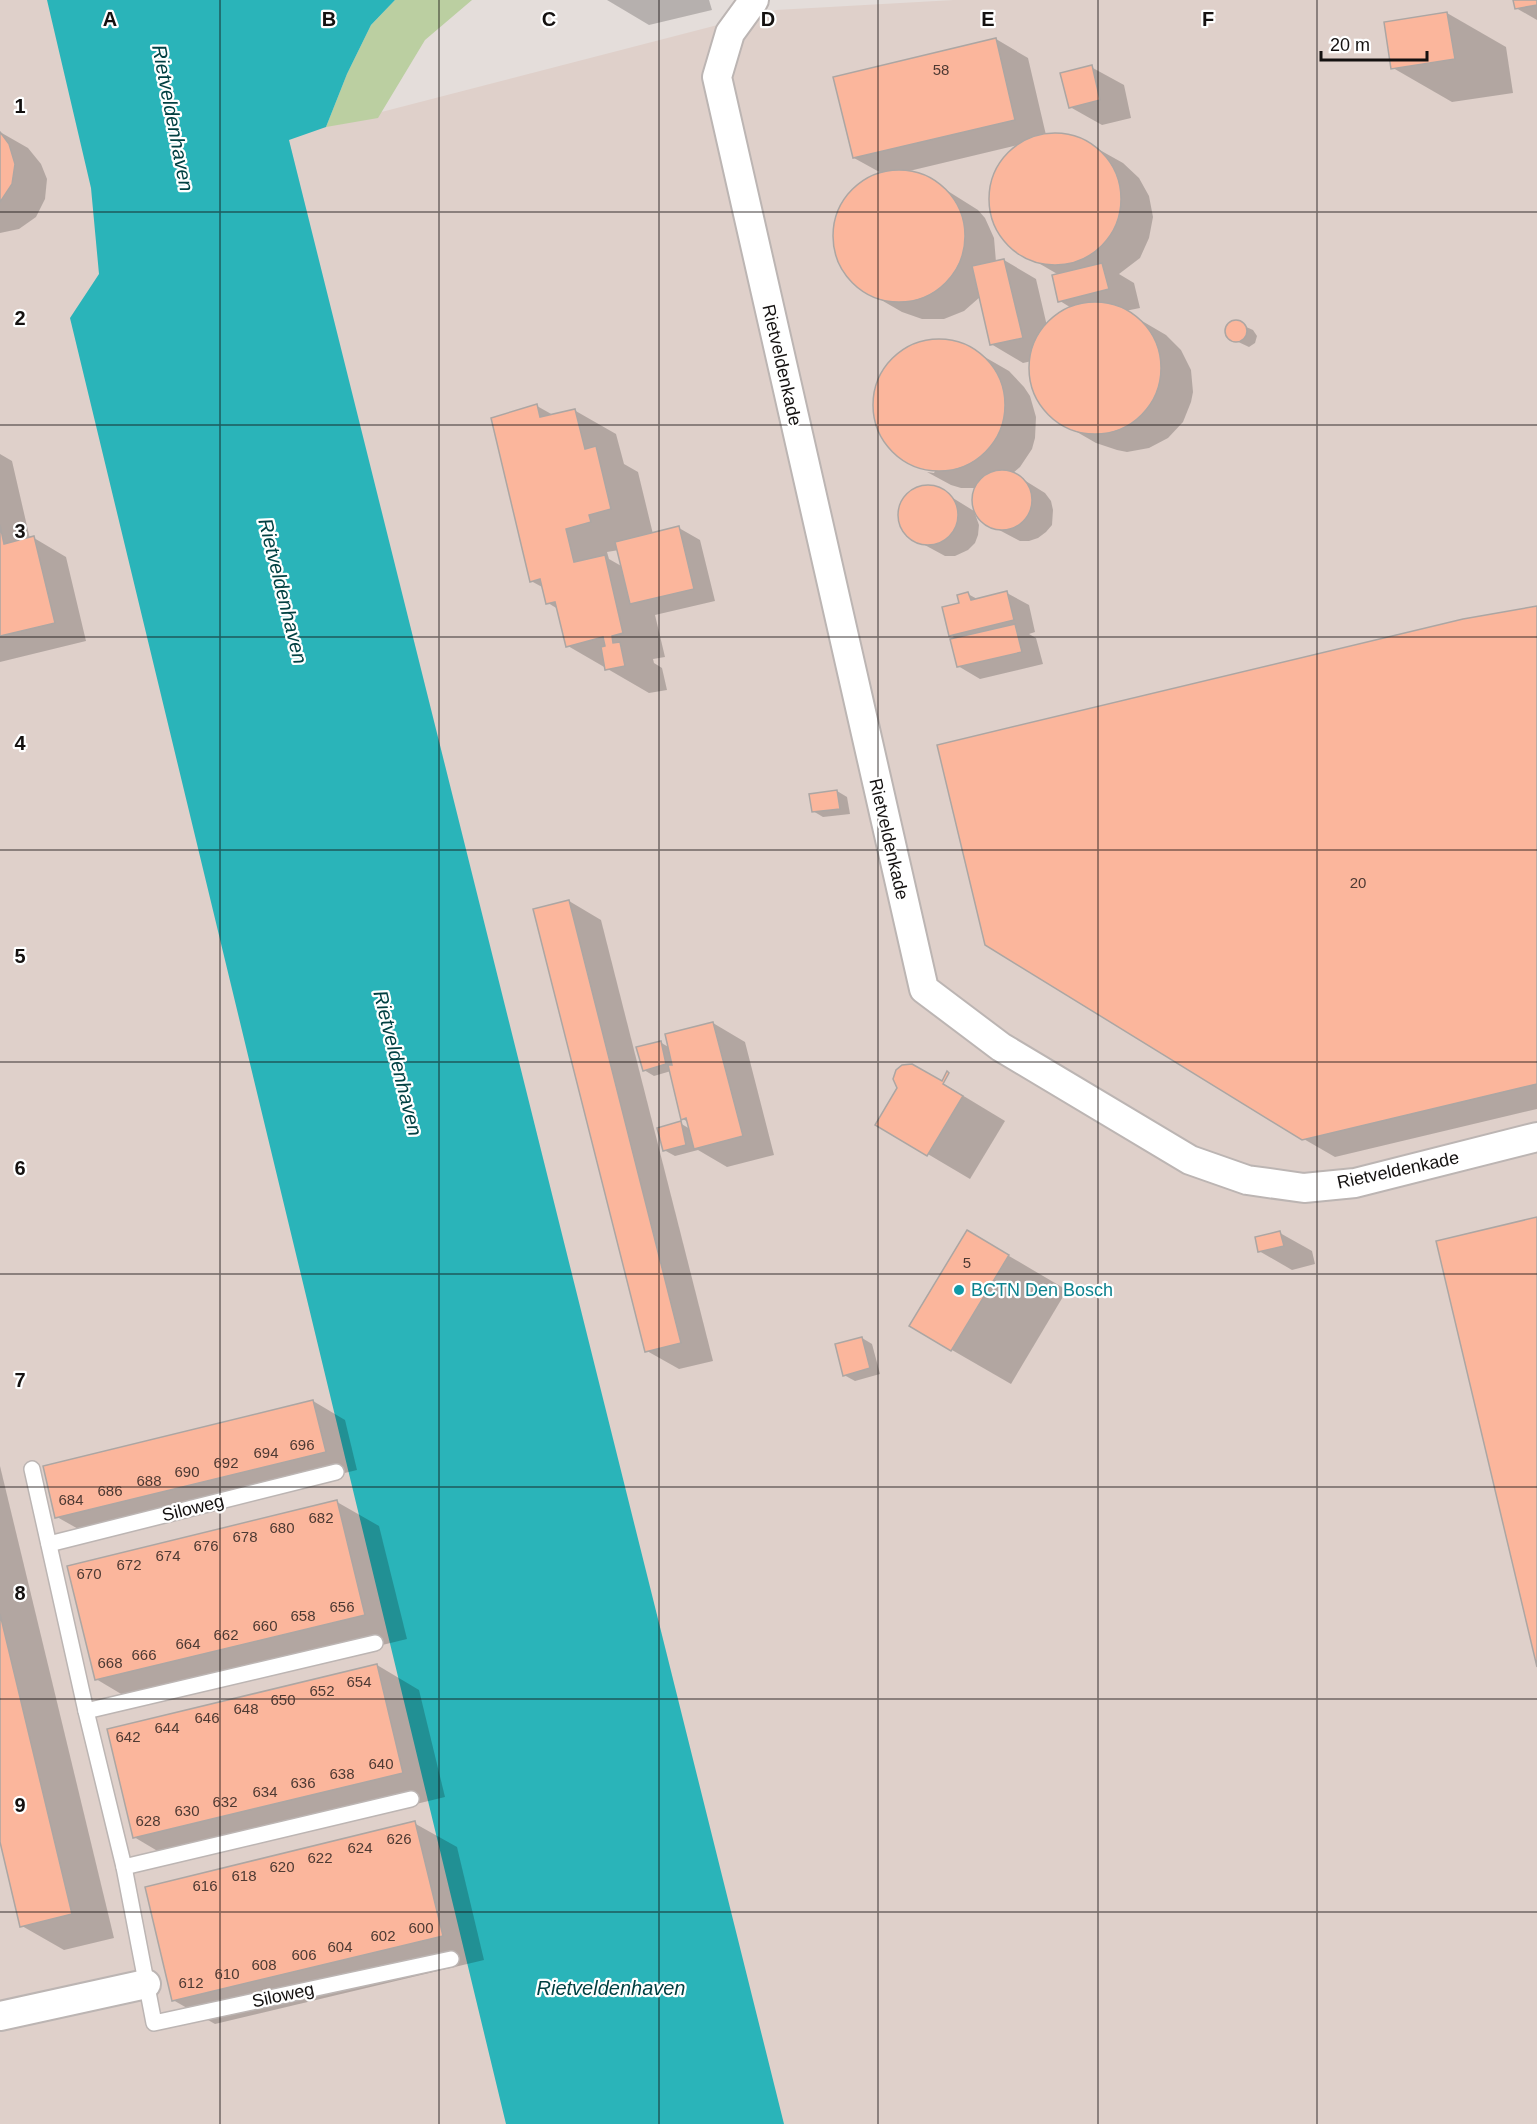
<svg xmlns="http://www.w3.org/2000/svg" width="1537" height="2124" font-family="Arial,sans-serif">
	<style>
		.built { fill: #dfd0ca }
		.green { fill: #bbcfa1 }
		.water { fill: #2ab4b9 }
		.shadow { fill: #0003; fill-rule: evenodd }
		.building { fill: #fbb69c; stroke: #aca6a3; stroke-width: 1.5 }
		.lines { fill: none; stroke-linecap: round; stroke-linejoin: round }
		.lane-casing { stroke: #bcb5b3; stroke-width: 18 }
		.street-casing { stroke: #bcb5b3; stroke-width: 32 }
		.lane { stroke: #fff; stroke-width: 15 }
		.street { stroke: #fff; stroke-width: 28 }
		.grid { fill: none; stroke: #141110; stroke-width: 1.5; stroke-opacity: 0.55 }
		.culture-dot { fill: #0f9aa8; stroke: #fff; stroke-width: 2 }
		.labels { text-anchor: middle; stroke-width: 4.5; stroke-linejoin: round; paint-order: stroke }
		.number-label { font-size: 15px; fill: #4e3a33 }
		.street-label { font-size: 18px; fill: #141110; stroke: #fff }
		.culture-label { font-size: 18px; fill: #0d838f; stroke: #fff; text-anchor: start }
		.water-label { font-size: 20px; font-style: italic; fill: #014042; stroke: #fff }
		.grid-label { font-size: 20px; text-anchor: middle; font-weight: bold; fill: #141110; stroke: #fff; stroke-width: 4.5; stroke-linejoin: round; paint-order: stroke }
	</style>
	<rect width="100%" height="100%" fill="#e4ddda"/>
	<polygon class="built" points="0,0 80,0 227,152 776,10 954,0 1537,0 1537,2124 0,2124"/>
	<polygon class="green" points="395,0 472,0 425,40 378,118 326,127 347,74 371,25"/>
	<polygon class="water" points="47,0 395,0 371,25 347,74 326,127 289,140 784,2124 506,2124 70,318 99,274 91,188"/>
	<g class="shadow">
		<polygon points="607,0 709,0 712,10 649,25"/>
		<polygon points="1515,0 1537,0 1537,20 1516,8"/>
		<polygon points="1447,13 1506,47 1513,93 1452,102 1393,68"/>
		<path d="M996,39L1028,58L1046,135L1069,136L1089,144L1123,163L1139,178L1149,196L1153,217L1149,238L1140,258L1119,274L1134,283L1140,308L1125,311L1166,335L1181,350L1191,370L1193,392L1191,402L1183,422L1168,438L1149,448L1127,452L1117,450L1096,443L1063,424L1046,409L1036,391L1031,369L1032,361L1023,363L991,344L980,297L964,311L944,319H922L902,312L869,293L851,279L840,261L835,239V228L841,207L855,189L873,177L883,174L854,158ZM1022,144L1010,152L998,169L993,179L991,200L994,221L1011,247L1059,275L1060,301L1073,309L1061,314L1047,326L1036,279L1004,260L996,262L994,238L985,218L978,210L927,178L905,172Z"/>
		<polygon points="1091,67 1124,85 1131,118 1102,125 1070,107"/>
		<polygon points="0,132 28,148 41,164 47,179 45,199 36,217 19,229 0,233"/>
		<polygon points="1235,322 1253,330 1257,336 1255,343 1249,347 1232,339 1228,335 1229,325"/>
		<polygon points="945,341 955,343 976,352 1009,371 1024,387 1030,396 1036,417 1035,438 1032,449 1020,467 1013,473 1045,493 1051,501 1053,510 1052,525 1046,532 1038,538 1029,541 1020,541 984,522 978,515 974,501 977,488 961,488 951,485 927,472 934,473 935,471 921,467 923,469 899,455 884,439 876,418 875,396 877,386 887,366 903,352 923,343"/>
		<path d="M537,406L553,415L574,410L616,434L624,464L638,472L653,534L679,528L700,540L715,601L655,615L665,657L653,659L654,663L662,668L667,690L649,693L568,646L558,609L548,603L544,588L531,581ZM619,550L623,567L609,559L607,552Z"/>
		<polygon points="0,454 12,461 30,539 34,538 66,557 86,641 0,662"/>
		<polygon points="925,486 935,487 974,511 979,525 978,535 975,543 968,550 955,556 945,556 910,537 903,530 900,521 900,507 905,498 912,491"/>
		<polygon points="1007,593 1029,605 1035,632 1029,634 1036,638 1043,664 980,679 958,666 958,639 950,635 961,604 968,594 979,600"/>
		<polygon points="1537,608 1537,1109 1335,1157 1302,1138"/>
		<polygon points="837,791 847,797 850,814 823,817 813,811"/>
		<polygon points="569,901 601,920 713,1361 679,1369 647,1351"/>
		<polygon points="713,1023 745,1042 774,1155 727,1167 698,1150 675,1156 664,1150 680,1123 690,1129 688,1122 683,1119 671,1071 654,1076 644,1070 660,1042 670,1048"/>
		<polygon points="914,1066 1005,1121 970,1179 877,1124"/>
		<polygon points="968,1232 1067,1290 1011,1384 952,1350"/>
		<polygon points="1280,1233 1312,1251 1315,1264 1292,1270 1259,1251"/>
		<polygon points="862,1338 872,1344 880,1374 855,1381 844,1375"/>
		<polygon points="313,1401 345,1420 357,1470 89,1535 57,1517"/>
		<polygon points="0,1466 114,1938 64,1950 22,1926 0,1836"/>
		<polygon points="337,1502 379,1526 407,1639 138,1704 96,1679"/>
		<polygon points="377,1665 419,1690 445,1797 176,1862 134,1837"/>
		<polygon points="414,1823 457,1847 484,1960 215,2024 173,2000"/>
	</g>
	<g class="building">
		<polygon points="1513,0 1537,0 1537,5 1515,9"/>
		<polygon points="1447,12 1455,59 1391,69 1384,22"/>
		<polygon points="996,38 1015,120 853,158 833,77"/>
		<polygon points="1092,65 1100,100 1069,108 1060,73"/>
		<polygon points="0,132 9,144 15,164 12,184 0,202"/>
		<circle cx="1055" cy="199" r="66"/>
		<circle cx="899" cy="236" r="66"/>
		<polygon points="1004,259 1023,338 990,345 972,266"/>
		<polygon points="1102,263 1109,289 1058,302 1052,275"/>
		<circle cx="1095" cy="368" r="66"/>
		<circle cx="1236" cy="331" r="11"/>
		<circle cx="939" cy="405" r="66"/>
		<polygon points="537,404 540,417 575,409 585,449 596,446 611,509 589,515 591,522 566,529 574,562 605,555 623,633 612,636 613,643 620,642 625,666 605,670 601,647 605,646 603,637 566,647 555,602 546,604 540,579 530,582 491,418"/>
		<circle cx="1002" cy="500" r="30"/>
		<circle cx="928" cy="515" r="30"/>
		<polygon points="0,525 4,544 34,536 55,623 0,636"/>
		<polygon points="679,526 694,589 630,604 615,542"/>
		<polygon points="1007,591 1014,620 949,636 942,607 959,603 957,595 968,592 971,600"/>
		<polygon points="1537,606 1537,1084 1302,1140 985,945 937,745 1463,619"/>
		<polygon points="1015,624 1022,652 957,667 950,639"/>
		<polygon points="837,790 840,809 812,812 809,794"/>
		<polygon points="569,900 681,1343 645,1352 533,909"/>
		<polygon points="713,1022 743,1136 694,1149 686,1118 681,1120 668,1065 672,1065 665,1034"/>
		<polygon points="661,1041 666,1064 643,1071 636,1047"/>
		<polygon points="912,1064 942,1081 947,1071 949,1073 943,1084 963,1096 927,1156 875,1125 897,1088 893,1079 896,1070 902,1065"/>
		<polygon points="681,1121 686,1145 663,1151 657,1128"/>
		<polygon points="1537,1217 1537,1667 1436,1241"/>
		<polygon points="967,1230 1009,1255 951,1351 909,1326"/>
		<polygon points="1280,1231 1284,1246 1258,1252 1255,1237"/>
		<polygon points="862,1337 870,1368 843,1376 835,1344"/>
		<polygon points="313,1400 326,1452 55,1518 43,1466"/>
		<polygon points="337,1500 365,1615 95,1680 67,1566"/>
		<polygon points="0,1614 72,1914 20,1927 0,1842"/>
		<polygon points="377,1664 403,1773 133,1838 107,1729"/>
		<polygon points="415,1821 443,1936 172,2001 145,1887"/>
	</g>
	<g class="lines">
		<g class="lane-casing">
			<g id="lane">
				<polyline points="32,1469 86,1711 124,1867 154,2023 451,1959"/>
				<polyline points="49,1544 336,1472"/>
				<polyline points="86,1711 375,1643"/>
				<polyline points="124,1867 411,1799"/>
			</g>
		</g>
		<g class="street-casing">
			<g id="street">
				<polyline points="754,0 730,33 717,77 924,989 1001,1047 1190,1160 1247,1180 1304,1188 1355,1183 1537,1137"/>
				<polyline points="0,2016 146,1984"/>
			</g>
		</g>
		<use href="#lane" class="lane"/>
		<use href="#street" class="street"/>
	</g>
	<path class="grid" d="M220,0V2124M439,0V2124M659,0V2124M878,0V2124M1098,0V2124M1317,0V2124M0,212H1537M0,425H1537M0,637H1537M0,850H1537M0,1062H1537M0,1274H1537M0,1487H1537M0,1699H1537M0,1912H1537"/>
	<circle class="culture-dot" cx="959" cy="1290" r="6"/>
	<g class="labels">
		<g class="number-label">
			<text x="941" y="75">58</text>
			<text x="1358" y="888">20</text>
			<text x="967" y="1268">5</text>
			<text x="302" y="1450">696</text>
			<text x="266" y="1458">694</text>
			<text x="226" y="1468">692</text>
			<text x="187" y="1477">690</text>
			<text x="149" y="1486">688</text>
			<text x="110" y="1496">686</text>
			<text x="71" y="1505">684</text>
			<text x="321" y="1523">682</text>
			<text x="282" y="1533">680</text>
			<text x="245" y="1542">678</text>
			<text x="206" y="1551">676</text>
			<text x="168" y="1561">674</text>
			<text x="129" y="1570">672</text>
			<text x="89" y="1579">670</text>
			<text x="342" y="1612">656</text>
			<text x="303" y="1621">658</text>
			<text x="265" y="1631">660</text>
			<text x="226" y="1640">662</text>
			<text x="188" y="1649">664</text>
			<text x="144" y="1660">666</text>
			<text x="110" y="1668">668</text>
			<text x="359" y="1687">654</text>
			<text x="322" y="1696">652</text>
			<text x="283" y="1705">650</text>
			<text x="246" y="1714">648</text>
			<text x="207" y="1723">646</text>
			<text x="167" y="1733">644</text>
			<text x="128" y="1742">642</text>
			<text x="381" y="1769">640</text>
			<text x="342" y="1779">638</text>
			<text x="303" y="1788">636</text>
			<text x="265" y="1797">634</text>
			<text x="225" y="1807">632</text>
			<text x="187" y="1816">630</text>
			<text x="148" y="1826">628</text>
			<text x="399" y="1844">626</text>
			<text x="360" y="1853">624</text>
			<text x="320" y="1863">622</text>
			<text x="282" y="1872">620</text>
			<text x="244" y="1881">618</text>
			<text x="205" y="1891">616</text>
			<text x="421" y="1933">600</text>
			<text x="383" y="1941">602</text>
			<text x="340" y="1952">604</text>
			<text x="304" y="1960">606</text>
			<text x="264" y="1970">608</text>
			<text x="227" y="1979">610</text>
			<text x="191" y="1988">612</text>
		</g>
		<g class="street-label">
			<text transform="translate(782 365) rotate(77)" y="6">Rietveldenkade</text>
			<text transform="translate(889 839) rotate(77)" y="6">Rietveldenkade</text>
			<text transform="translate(1398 1170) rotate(-12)" y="6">Rietveldenkade</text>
			<text transform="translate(193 1508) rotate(-14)" y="6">Siloweg</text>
			<text transform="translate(283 1995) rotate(-12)" y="6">Siloweg</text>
		</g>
		<g class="culture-label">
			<text x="971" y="1296">BCTN Den Bosch</text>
		</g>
		<g class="water-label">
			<text transform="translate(173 118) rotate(79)" y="7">Rietveldenhaven</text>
			<text transform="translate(283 591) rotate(76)" y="7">Rietveldenhaven</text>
			<text transform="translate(398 1063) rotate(76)" y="7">Rietveldenhaven</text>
			<text x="611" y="1995">Rietveldenhaven</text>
		</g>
	</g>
	<g class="grid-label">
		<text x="110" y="26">A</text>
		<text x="329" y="26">B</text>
		<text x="549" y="26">C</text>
		<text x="768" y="26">D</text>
		<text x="988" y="26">E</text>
		<text x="1208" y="26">F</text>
		<text x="20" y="113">1</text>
		<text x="20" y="325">2</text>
		<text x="20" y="538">3</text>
		<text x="20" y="750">4</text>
		<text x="20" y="963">5</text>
		<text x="20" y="1175">6</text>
		<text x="20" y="1387">7</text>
		<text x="20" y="1600">8</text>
		<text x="20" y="1812">9</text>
	</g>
	<path d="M1321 51v9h106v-9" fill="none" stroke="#141110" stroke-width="3"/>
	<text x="1330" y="51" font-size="18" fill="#141110" stroke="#ffffff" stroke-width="4.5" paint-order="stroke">20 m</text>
</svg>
